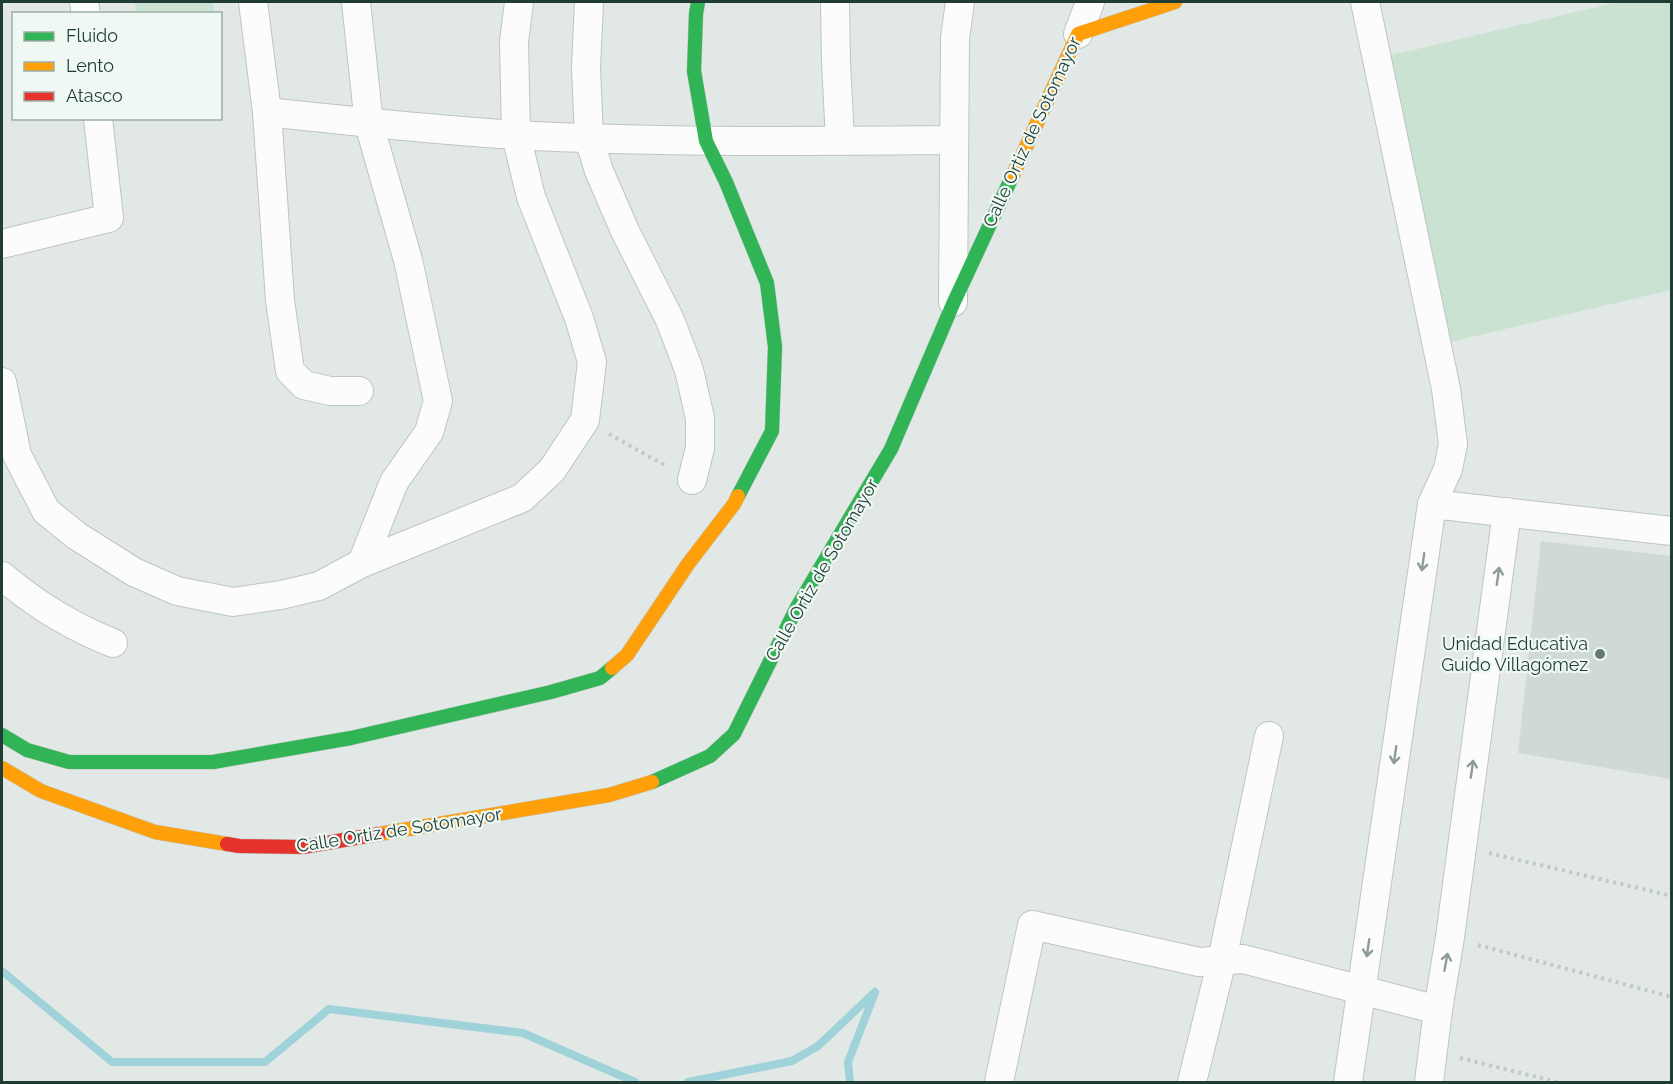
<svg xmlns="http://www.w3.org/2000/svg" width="1673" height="1084" font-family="Raleway,sans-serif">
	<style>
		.built { fill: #cfdad5 }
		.grass { fill: #cae2d1 }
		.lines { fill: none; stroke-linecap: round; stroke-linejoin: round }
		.stream { stroke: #a0d3d9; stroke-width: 8 }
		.street-casing { stroke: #bfc5c2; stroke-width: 30 }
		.fast-casing { stroke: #bec6c3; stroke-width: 15 }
		.slow-casing { stroke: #bec6c3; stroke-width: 15 }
		.jam-casing { stroke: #bec6c3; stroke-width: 15 }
		.path { stroke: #bfc9c6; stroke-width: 4; stroke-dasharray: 3 4.5; stroke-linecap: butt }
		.street { stroke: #fbfcfb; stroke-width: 28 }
		.fast { stroke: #30b455; stroke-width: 14 }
		.slow { stroke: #ff9f0a; stroke-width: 14 }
		.jam { stroke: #e5322d; stroke-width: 14 }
		.oneway { stroke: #8d9c98 }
		.poi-dot { fill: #637972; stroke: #f0f8f4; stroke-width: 2 }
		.labels { text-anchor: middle; stroke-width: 4.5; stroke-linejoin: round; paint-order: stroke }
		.street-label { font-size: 18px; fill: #1f3d34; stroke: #f0f8f4 }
		.poi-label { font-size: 18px; fill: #1f3d34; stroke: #f0f8f4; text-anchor: end }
	</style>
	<rect width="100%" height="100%" fill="#e2e8e5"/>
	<polygon class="built" points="1541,541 1671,556 1671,779 1518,753"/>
	<g class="grass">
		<polygon points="135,2 213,2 214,13 136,13"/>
		<polygon points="1618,2 1671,2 1671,290 1450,342 1383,57"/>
	</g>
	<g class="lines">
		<g class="stream">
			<polyline points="2,971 112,1062 265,1062 329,1009 523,1033 635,1082"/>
			<polyline points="688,1082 792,1061 818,1046 875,992"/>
			<polyline points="850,1082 848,1062 874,995"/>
		</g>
		<g class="street-casing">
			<g id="street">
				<polyline points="84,2 86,14"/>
				<polyline points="253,2 267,112 280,300 290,371 304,385 330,391 359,391"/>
				<polyline points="589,2 586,68 589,138 599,171 625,231 670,320 689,370 700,418 700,448 692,480"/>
				<polyline points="835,2 836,62 840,140"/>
				<polyline points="1078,34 1090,2"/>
				<path d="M267,112C350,121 433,130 517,135C662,143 808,141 954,140"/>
				<polyline points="2,244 109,218 98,118"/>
				<polyline points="953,302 955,38 960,2"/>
				<polyline points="2,382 17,455 46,511 77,536 134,572 177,591 233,602 281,595 319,586 362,563 394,482 429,432 438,401 408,260 369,124 356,2"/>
				<polyline points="1432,504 1672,531"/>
				<polyline points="362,563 522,498 552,470 585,420 592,362 579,318 531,197 516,135 514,42 519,2"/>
				<path d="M2,576C35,604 72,627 113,643"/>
				<polyline points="999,1082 1032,925 1199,962 1243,959 1438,1010"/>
				<polyline points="1192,1082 1222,960 1269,736"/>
				<polyline points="1348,1082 1432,504 1448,469 1453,444 1446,389 1365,2"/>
				<polyline points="1429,1082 1438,1010 1450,937 1507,512"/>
			</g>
		</g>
		<g class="fast-casing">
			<g id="fast">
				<polyline points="698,2 696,14 694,71 706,141 726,182 767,283 775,347 772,431 738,496"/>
				<polyline points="2,735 27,750 69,762 213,762 351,738 551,692 600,678 612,668"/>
				<polyline points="652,782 710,756 734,734 797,607 891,449 953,304 1012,177"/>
			</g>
		</g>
		<g class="slow-casing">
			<g id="slow">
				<polyline points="1012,177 1078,34 1175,2"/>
				<polyline points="612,668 627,655 688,564 734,504 738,496"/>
				<polyline points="2,768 41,791 155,832 227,844"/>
				<polyline points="379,834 609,795 652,782"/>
			</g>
		</g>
		<g class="jam-casing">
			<polyline id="jam" points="227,844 239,846 303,847 379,834"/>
		</g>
		<g class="path">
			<polyline points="609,434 668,467"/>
			<polyline points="1489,853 1672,896"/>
			<polyline points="1478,945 1672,997"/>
			<polyline points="1460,1058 1557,1082"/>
		</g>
		<use href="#street" class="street"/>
		<use href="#fast" class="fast"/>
		<use href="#slow" class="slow"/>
		<use href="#jam" class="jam"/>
	</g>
	<defs><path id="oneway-shaft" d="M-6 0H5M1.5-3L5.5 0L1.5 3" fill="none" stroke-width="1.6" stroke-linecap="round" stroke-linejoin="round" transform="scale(1.5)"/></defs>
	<g class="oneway">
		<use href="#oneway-shaft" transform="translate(1423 562) rotate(98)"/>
		<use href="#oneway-shaft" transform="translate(1498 576) rotate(-82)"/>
		<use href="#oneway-shaft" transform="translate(1395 755) rotate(98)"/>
		<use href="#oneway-shaft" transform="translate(1472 769) rotate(-82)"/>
		<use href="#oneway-shaft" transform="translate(1368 948) rotate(98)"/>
		<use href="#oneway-shaft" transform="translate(1446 962) rotate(-80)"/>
	</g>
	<circle class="poi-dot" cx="1600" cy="654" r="6"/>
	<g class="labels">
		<g class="street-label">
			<text transform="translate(1032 132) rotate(-65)" y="6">Calle Ortiz de Sotomayor</text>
			<text transform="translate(822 570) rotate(-60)" y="6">Calle Ortiz de Sotomayor</text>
			<text transform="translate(399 830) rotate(-9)" y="6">Calle Ortiz de Sotomayor</text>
		</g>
		<g class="poi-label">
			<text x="1588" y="650">Unidad Educativa<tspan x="1588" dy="21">Guido Villagómez</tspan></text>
		</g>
	</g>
	<rect width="1673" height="1084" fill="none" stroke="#1f3d34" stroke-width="6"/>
	<rect x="12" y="12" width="210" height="108" fill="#f0f8f4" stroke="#9cada7" stroke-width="1.5"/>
	<rect x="24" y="32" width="30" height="9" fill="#30b455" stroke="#9cada7" stroke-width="1.5"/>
	<text x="66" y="42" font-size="18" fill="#1f3d34">Fluido</text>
	<rect x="24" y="62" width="30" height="9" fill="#ff9f0a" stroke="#9cada7" stroke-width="1.5"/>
	<text x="66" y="72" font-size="18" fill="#1f3d34">Lento</text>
	<rect x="24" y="92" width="30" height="9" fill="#e5322d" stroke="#9cada7" stroke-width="1.5"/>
	<text x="66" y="102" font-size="18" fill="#1f3d34">Atasco</text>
</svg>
